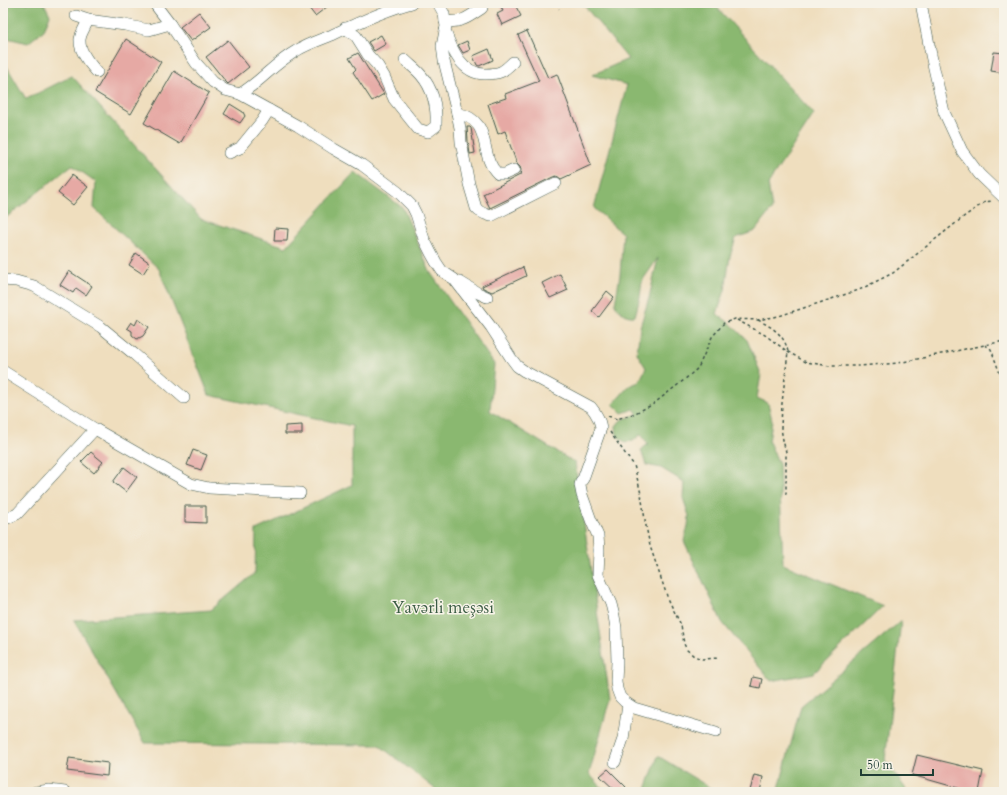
<svg xmlns="http://www.w3.org/2000/svg" width="1007" height="795" font-family="Cardo,serif">
	<style>
		.forest { fill: #8ab870; stroke: #547a52 }
		.building { fill: #e6a9a4 }
		.lines { fill: none; stroke-linecap: round; stroke-linejoin: round }
		.minor-casing { stroke: #3e5549; stroke-width: 12 }
		.path { stroke: #3e5549; stroke-width: 1.5; stroke-dasharray: 3 3; stroke-linecap: butt }
		.minor { stroke: #fff; stroke-width: 11 }
		.labels { text-anchor: middle; stroke-width: 3; stroke-linejoin: round; paint-order: stroke }
		.park-label { font-size: 17px; fill: #3b5c44; stroke: #f7f3e8 }
	</style>
	<rect width="100%" height="100%" fill="#f7f3e8"/>
	<filter id="ink" filterUnits="userSpaceOnUse"><feTurbulence type="fractalNoise" baseFrequency=".025" numOctaves="2"/><feDisplacementMap in="SourceGraphic" scale="8" xChannelSelector="R" yChannelSelector="G"/><feConvolveMatrix kernelMatrix="1 2 1 2 8 2 1 2 1" color-interpolation-filters="sRGB"/></filter>
	<filter id="wash" filterUnits="userSpaceOnUse"><feTurbulence type="fractalNoise" baseFrequency=".012" numOctaves="4" result="noise"/><feDisplacementMap in="SourceGraphic" scale="16" xChannelSelector="R" yChannelSelector="G"/><feGaussianBlur stdDeviation="0.9" result="paint"/><feColorMatrix in="noise" values="0 0 0 0 0 0 0 0 0 0 0 0 0 0 0 0 0 1.4 0 .05"/><feComposite in="paint" operator="in"/></filter>
	<g filter="url(#wash)">
		<rect width="100%" height="100%" fill="#efdebe"/>
		<g class="forest">
			<polygon points="3,3 44,3 50,15 44,30 28,43 3,37"/>
			<path d="M582,3H713L814,114L768,184L772,209L755,231L736,238L730,256L725,290L717,314L731,324L747,340L761,374L757,398L768,403L772,420L769,442L779,464L783,564L883,606L814,673L771,681L722,622L684,541L688,526L689,516L683,498L684,482L661,468L646,465L641,450L648,444L641,434L633,441L625,442L617,436L616,426L621,420L638,414L634,409L622,413L613,404L629,386L639,382L646,368L637,353L640,327L649,298L658,258L642,281L640,297L635,316C625,317 620,312 615,304L620,275L623,234L594,208L627,85L592,75L628,59Z"/>
			<polygon points="3,60 26,99 72,76 201,219 286,247 355,172 403,208 430,272 494,364 490,411 575,463 610,699 589,774 606,792 439,792 379,745 145,743 74,620 211,610 255,573 256,530 352,485 352,426 209,395 159,269 94,208 96,182 72,165 3,220"/>
			<polygon points="901,621 885,760 908,792 778,792 801,706"/>
			<polygon points="658,756 717,792 645,792"/>
		</g>
		<g id="blocks">
			<g class="building">
				<polygon points="305,3 332,3 315,16"/>
				<polygon points="499,3 514,3 521,16 502,25 497,14 503,11"/>
				<polygon points="199,12 211,27 191,41 180,27"/>
				<polygon points="527,31 548,78 557,74 591,165 561,179 557,176 553,177 490,208 483,194 520,175 521,170 520,167 517,164 505,131 498,134 488,104 506,98 505,94 539,81 518,35"/>
				<polygon points="381,35 386,44 374,51 368,42"/>
				<polygon points="126,39 161,62 142,93 143,93 131,114 95,92"/>
				<polygon points="228,40 249,67 228,84 226,82 206,57"/>
				<polygon points="467,41 470,50 463,53 458,45"/>
				<polygon points="489,49 493,60 479,66 477,65 473,56"/>
				<polygon points="994,52 1004,53 1004,73 991,71"/>
				<polygon points="358,53 384,94 372,101 353,72 356,69 349,58"/>
				<polygon points="174,71 209,93 180,144 144,123"/>
				<polygon points="230,104 243,112 245,116 240,123 224,114"/>
				<polygon points="467,127 470,127 471,128 475,153 470,154 468,141"/>
				<polygon points="72,175 88,187 73,205 58,193"/>
				<polygon points="275,228 288,229 287,241 274,241"/>
				<polygon points="136,253 150,263 143,274 129,265"/>
				<polygon points="523,267 526,276 492,292 483,288 482,286"/>
				<polygon points="69,271 92,286 86,295 76,288 73,293 60,285"/>
				<polygon points="560,274 568,290 550,298 542,283"/>
				<polygon points="607,291 614,297 599,317 592,311"/>
				<polygon points="138,319 149,327 143,336 137,339 132,335 132,331 127,328 131,322 135,325"/>
				<polygon points="302,425 302,434 285,434 285,426"/>
				<polygon points="193,450 207,455 201,470 187,465"/>
				<polygon points="91,452 103,462 94,473 81,462"/>
				<polygon points="124,467 137,477 126,492 113,482"/>
				<polygon points="185,506 206,506 206,523 185,522"/>
				<polygon points="753,677 762,679 760,688 751,686"/>
				<polygon points="917,755 983,771 979,792 972,792 912,775"/>
				<polygon points="69,758 108,763 107,776 67,771"/>
				<polygon points="608,769 626,787 621,792 617,792 600,776"/>
				<polygon points="754,775 763,777 760,792 750,791"/>
			</g>
		</g>
	</g>
	<g filter="url(#ink)">
		<use href="#blocks" fill-opacity="0" stroke="#3e5549" stroke-width="1"/>
		<g class="lines">
			<g class="minor-casing">
				<g id="minor">
					<path d="M154,3L170,24L196,63L213,82L225,90L240,94L298,126L334,149L362,165L398,192L412,206L416,214L424,239L431,253L436,262L442,271L454,279L491,327L511,358L517,366L524,371L591,407C596,413 600,420 601,428L583,479L581,481L580,485L582,495L591,520L598,536L599,550L598,575L611,604L614,616L616,628L617,662L616,681L617,689L620,697L625,702L634,708L716,732"/>
					<polyline points="438,3 444,14 445,21 446,26 442,46 444,61 457,113 460,128 461,142 469,184 476,208 479,211 485,214 491,216 556,183"/>
					<polyline points="921,3 931,55 944,112 962,151 979,174 1004,198"/>
					<polyline points="76,16 88,20 125,25 149,30 170,24"/>
					<path d="M88,20C86,25 83,30 81,35C76,48 89,63 97,72"/>
					<path d="M445,21C461,24 470,16 482,8"/>
					<path d="M345,28L356,36L368,55L378,66L384,76L394,99L418,129L428,132L436,126C437,107 434,90 421,75C416,69 410,65 405,60"/>
					<path d="M445,31C452,50 462,74 485,74C500,74 503,72 513,62"/>
					<path d="M240,94C260,82 275,63 296,51C307,44 320,40 332,35C357,23 385,10 412,3"/>
					<path d="M457,113C495,121 477,155 498,174H505L514,170"/>
					<polyline points="229,153 240,148 262,121 269,110"/>
					<polyline points="3,280 16,281 34,286 101,327 134,354 184,398"/>
					<polyline points="460,282 478,293 487,297"/>
					<polyline points="3,371 95,429 191,484 209,488 300,493"/>
					<polyline points="3,520 17,514 95,429"/>
					<polyline points="615,762 623,739 628,705"/>
					<polyline points="36,792 49,790 65,792"/>
				</g>
			</g>
			<g class="path">
				<polyline points="557,3 559,9"/>
				<polyline points="737,320 765,335 788,352 806,362 830,366 860,366 898,363 1004,341"/>
				<path d="M758,320C772,327 785,335 788,352L782,403L781,428L783,440L786,452V495"/>
				<polyline points="985,345 991,349 1003,382 1004,388"/>
				<polyline points="608,416 617,419 633,414 652,405 684,380 698,368 712,337 724,323 735,319 758,320 779,316 859,290 893,273 966,215 985,202 992,201"/>
				<polyline points="610,432 629,459 634,465 641,494 646,526 650,546 667,596 673,609 681,625 684,644 687,650 694,656 702,659 719,658"/>
			</g>
			<use href="#minor" class="minor"/>
		</g>
	</g>
	<g class="labels">
		<g class="park-label">
			<text x="443" y="613">Yavərli meşəsi</text>
		</g>
	</g>
	<rect width="1007" height="795" fill="none" stroke="#f7f3e8" stroke-width="16"/>
	<path d="M861 769v6h72v-6" fill="none" stroke="#1f3d34" stroke-width="2"/>
	<text x="867" y="769" font-size="12" fill="#1f3d34" stroke="#f7f3e8" stroke-width="3" paint-order="stroke">50 m</text>
</svg>
